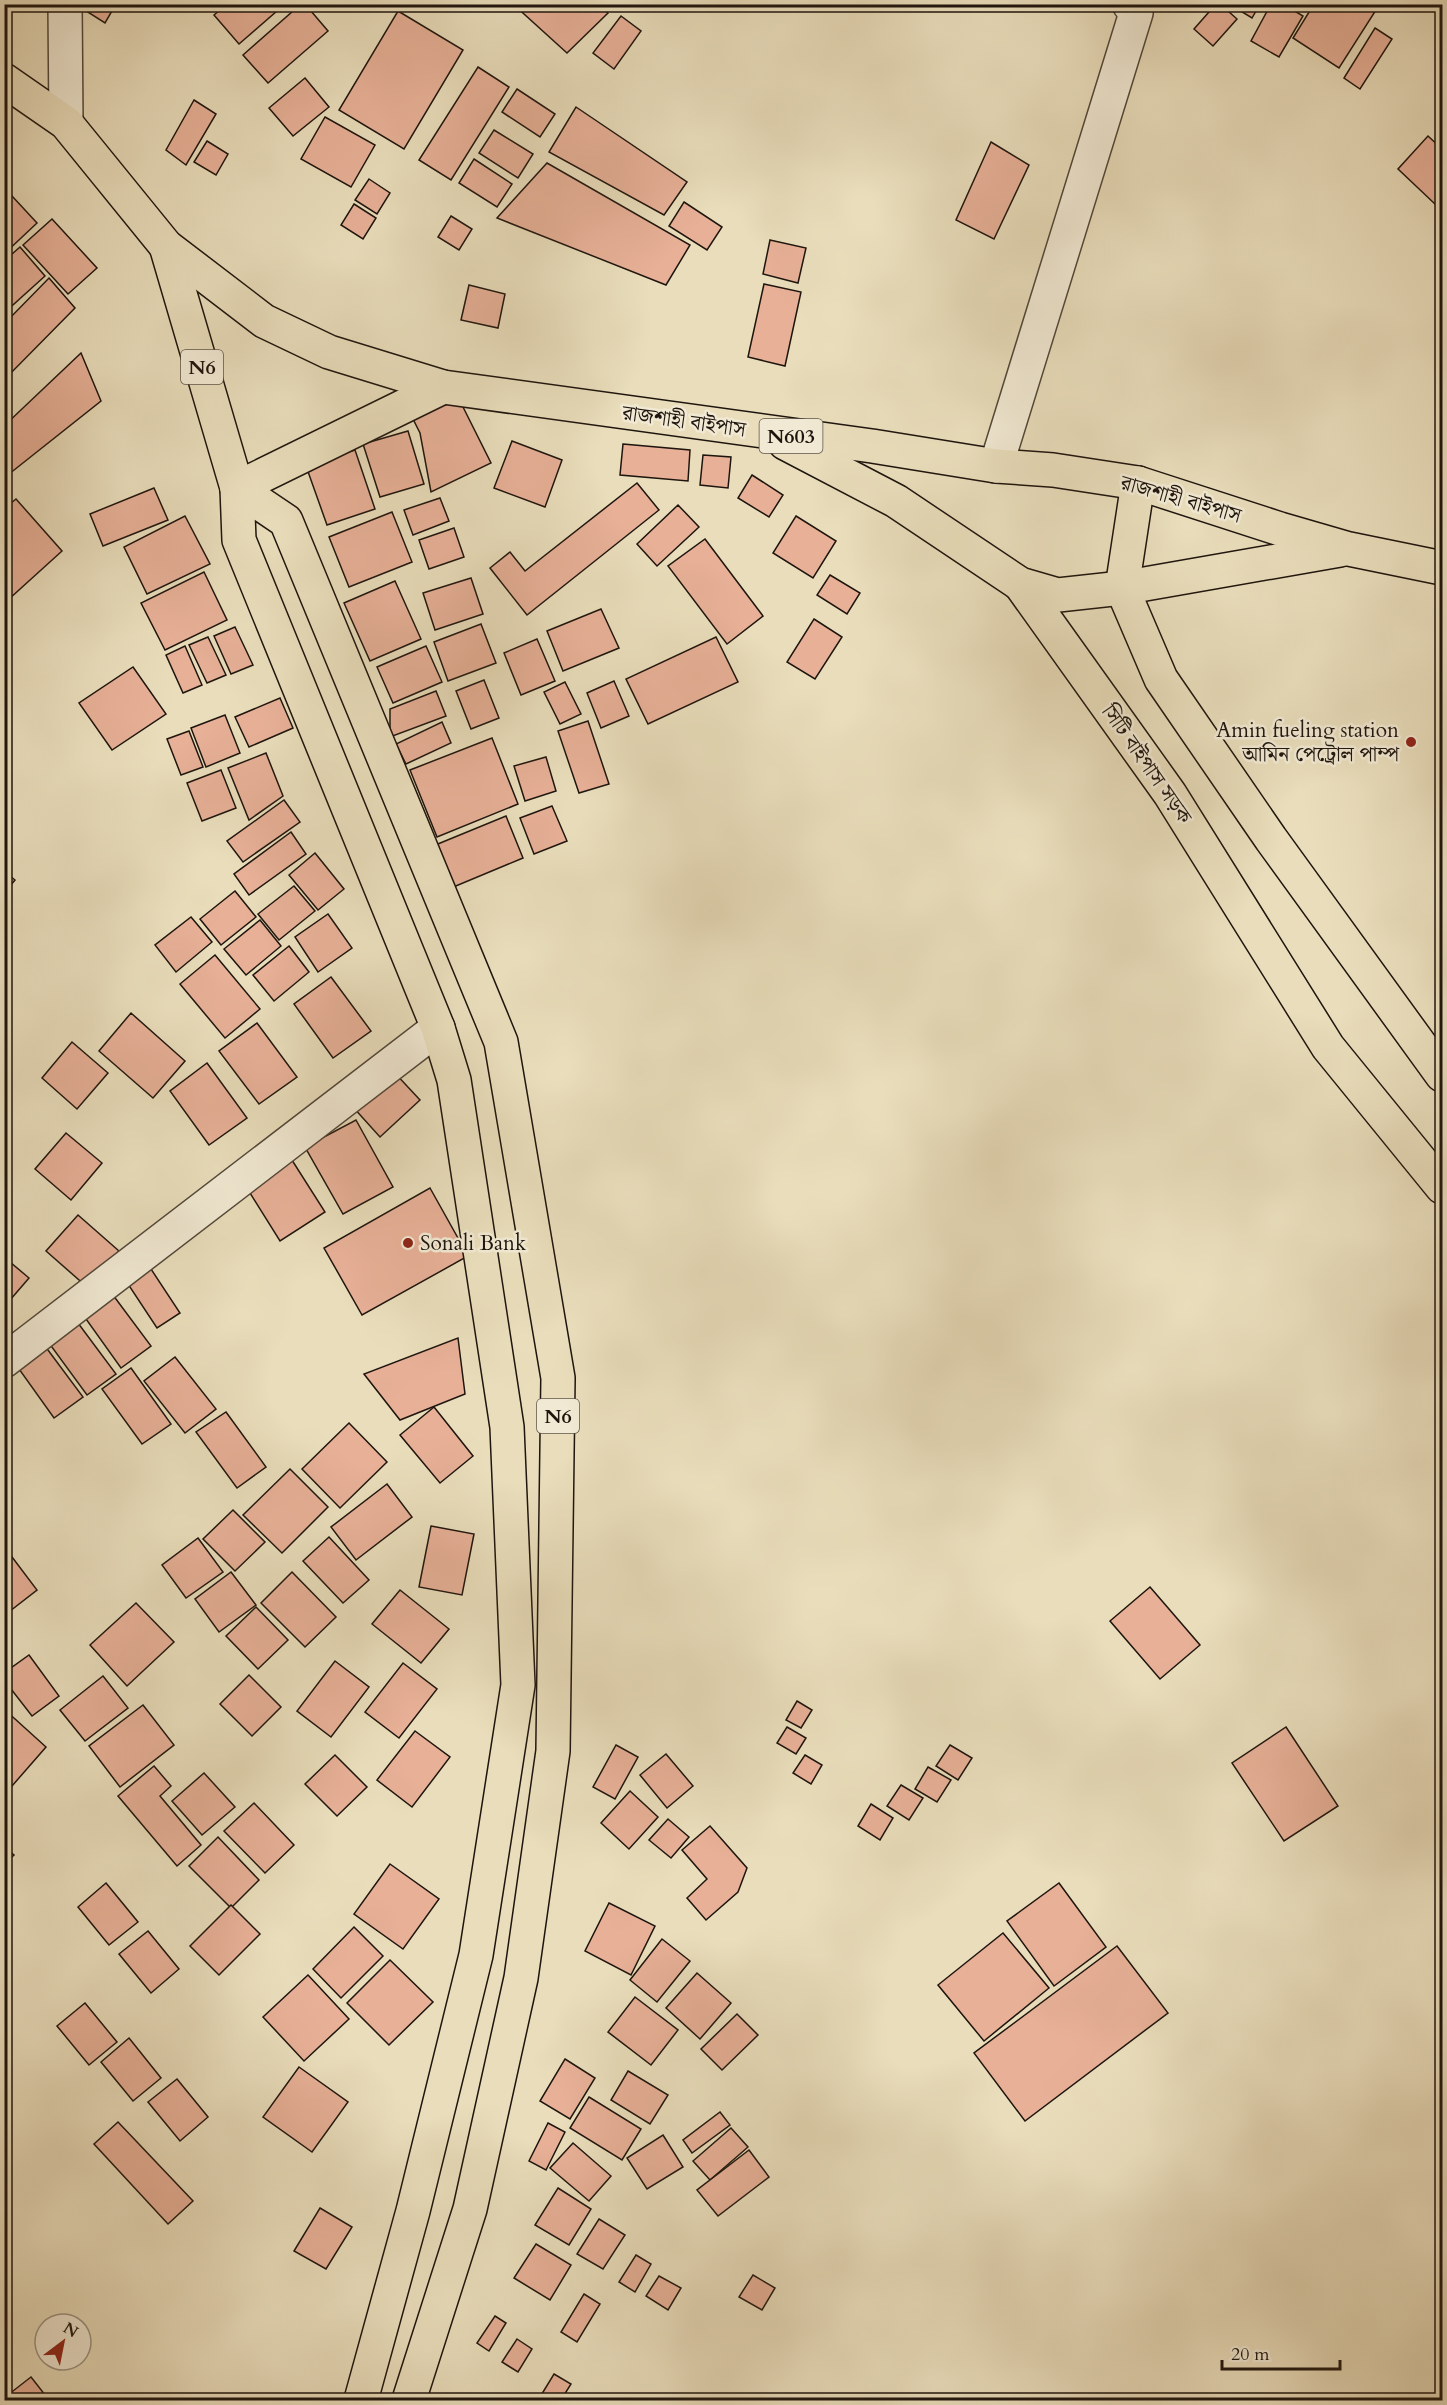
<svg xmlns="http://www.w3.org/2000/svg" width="1447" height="2405" font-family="Cardo,'Noto Serif Bengali',serif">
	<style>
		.building { fill: #e7b097; stroke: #1e150e; stroke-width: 1.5 }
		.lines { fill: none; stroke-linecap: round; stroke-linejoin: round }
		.minor-casing { stroke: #514739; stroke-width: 36 }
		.tertiary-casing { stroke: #514739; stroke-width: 36 }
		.primary-casing { stroke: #1e150e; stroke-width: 36 }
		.trunk-casing { stroke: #1e150e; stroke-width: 36 }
		.minor { stroke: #f1e9d3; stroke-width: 33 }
		.tertiary { stroke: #f1e9d3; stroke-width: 33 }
		.primary { stroke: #e9ddbb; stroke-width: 33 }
		.trunk { stroke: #e9ddbb; stroke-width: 33 }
		.poi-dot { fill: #8f2418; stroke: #f1e9d3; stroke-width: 2 }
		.labels { text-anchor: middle; stroke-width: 5; stroke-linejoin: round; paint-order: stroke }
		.shield { fill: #f1e9d3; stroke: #5d5549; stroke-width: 1.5 }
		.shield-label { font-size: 20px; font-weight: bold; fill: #1e150e }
		.street-label { font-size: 21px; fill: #1e150e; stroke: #f1e9d3 }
		.poi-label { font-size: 21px; fill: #1e150e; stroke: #f1e9d3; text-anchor: end }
	</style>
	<rect width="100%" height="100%" fill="#e9ddbb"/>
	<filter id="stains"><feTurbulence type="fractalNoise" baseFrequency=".00333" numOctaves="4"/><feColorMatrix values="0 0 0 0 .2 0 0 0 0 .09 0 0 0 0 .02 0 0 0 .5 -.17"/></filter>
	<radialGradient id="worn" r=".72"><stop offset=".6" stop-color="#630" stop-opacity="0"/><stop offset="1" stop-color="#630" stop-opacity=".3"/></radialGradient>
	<g class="building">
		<polygon points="86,4 116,4 105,23 83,9"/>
		<polygon points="227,4 285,4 239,44 214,15"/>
		<polygon points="301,4 305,4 328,31 268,83 243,55"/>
		<polygon points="513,4 598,4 608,13 567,53"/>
		<polygon points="1216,4 1220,4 1237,19 1213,46 1194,29"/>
		<polygon points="1229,4 1260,4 1252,18"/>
		<polygon points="1271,4 1283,4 1303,16 1279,57 1251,41"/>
		<polygon points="1314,4 1367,4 1376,10 1339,68 1293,38"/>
		<polygon points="398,11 463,50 404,149 339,110"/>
		<polygon points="621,16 641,31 614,69 593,53"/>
		<polygon points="1375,28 1392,39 1360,89 1344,78"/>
		<polygon points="478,67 509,87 451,180 419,160"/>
		<polygon points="305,78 329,107 293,136 269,108"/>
		<polygon points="517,89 555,114 540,137 502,112"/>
		<polygon points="194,100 216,114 186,165 166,150"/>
		<polygon points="576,107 687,182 664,215 549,152"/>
		<polygon points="325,117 375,145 351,187 301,159"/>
		<polygon points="494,130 533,154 518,178 479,153"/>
		<polygon points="1428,136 1442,149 1442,199 1436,205 1398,169"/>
		<polygon points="207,141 228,154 216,175 194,162"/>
		<polygon points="991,142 1029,165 994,239 956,220"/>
		<polygon points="474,159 512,184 497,207 459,183"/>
		<polygon points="547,163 690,245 666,285 497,218"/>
		<polygon points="369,179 390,193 377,214 355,200"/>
		<polygon points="12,196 37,223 4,254 4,203"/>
		<polygon points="684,202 722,227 707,250 669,226"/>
		<polygon points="354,204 376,218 363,239 341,225"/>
		<polygon points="451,216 472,229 459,250 438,237"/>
		<polygon points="52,219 97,268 68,294 23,245"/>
		<polygon points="770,240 806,248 798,283 763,274"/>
		<polygon points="20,247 45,276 4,313 4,261"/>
		<polygon points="49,278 75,308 4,380 4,324"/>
		<polygon points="764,284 801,292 785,366 748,357"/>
		<polygon points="469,285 505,294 498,328 461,320"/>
		<polygon points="81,353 101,401 4,478 4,426"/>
		<polygon points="458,397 491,463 431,492 420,433 413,419"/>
		<polygon points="408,431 424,484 380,497 363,444"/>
		<polygon points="512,441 562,460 545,507 494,488"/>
		<polygon points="623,444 690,450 688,481 620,475"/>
		<polygon points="355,450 375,509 327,525 306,466"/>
		<polygon points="703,455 731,457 728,488 700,485"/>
		<polygon points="752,475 783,495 769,517 738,498"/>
		<polygon points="637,483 659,510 527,615 490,568 510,552 525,571"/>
		<polygon points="154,488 168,520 103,546 90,514"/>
		<polygon points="440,498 449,521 413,535 404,510"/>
		<polygon points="16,499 62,551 9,599 4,595 4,509"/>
		<polygon points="678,505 699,527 657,566 637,544"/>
		<polygon points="392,512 412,562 349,587 329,537"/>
		<polygon points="185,516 210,564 147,594 124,547"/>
		<polygon points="796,516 836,541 813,578 773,553"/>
		<polygon points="454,528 464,557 429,569 419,540"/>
		<polygon points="705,539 763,616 727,644 668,566"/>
		<polygon points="204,572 227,620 165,650 141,603"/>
		<polygon points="830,575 860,593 847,614 817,595"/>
		<polygon points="471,578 483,614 435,630 423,593"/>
		<polygon points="395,581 421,639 370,661 344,603"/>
		<polygon points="601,609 619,648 563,671 547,631"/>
		<polygon points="814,619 842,637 815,679 787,662"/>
		<polygon points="481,624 496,663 448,681 434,642"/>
		<polygon points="235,627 253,665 231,674 214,636"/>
		<polygon points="208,637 226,675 207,683 189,645"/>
		<polygon points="716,637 738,682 648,724 626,679"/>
		<polygon points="537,639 555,681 521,695 504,653"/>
		<polygon points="185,646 202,685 183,693 166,655"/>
		<polygon points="426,646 442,682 393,703 377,667"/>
		<polygon points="133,667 166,714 112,750 79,703"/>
		<polygon points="484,680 499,718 471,729 456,691"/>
		<polygon points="614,681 629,716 601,728 587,693"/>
		<polygon points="565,682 581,714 560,724 544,692"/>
		<polygon points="436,691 446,716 390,737 390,709"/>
		<polygon points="280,698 293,728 249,747 235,717"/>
		<polygon points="225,715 240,753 206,767 191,728"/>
		<polygon points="588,721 609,784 579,793 558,731"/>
		<polygon points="442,722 451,743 406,764 396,744"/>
		<polygon points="189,731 203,767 181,775 167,739"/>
		<polygon points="492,738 518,804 437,837 410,770"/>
		<polygon points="266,753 283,796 249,820 228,768"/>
		<polygon points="546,757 556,791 525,801 514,766"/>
		<polygon points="221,770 236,808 202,821 187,783"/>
		<polygon points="284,800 300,822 243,862 227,841"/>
		<polygon points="552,806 567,841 534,854 520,818"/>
		<polygon points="506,816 523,858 451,888 433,846"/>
		<polygon points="291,832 306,854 249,895 234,874"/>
		<polygon points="315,853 344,889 318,910 289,875"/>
		<polygon points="4,871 15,880 4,893"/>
		<polygon points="294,886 315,911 279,940 258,914"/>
		<polygon points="235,891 256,917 221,945 200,919"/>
		<polygon points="328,914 352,948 318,972 295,937"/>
		<polygon points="191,917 212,942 176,972 155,945"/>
		<polygon points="260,920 281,946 246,975 224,949"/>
		<polygon points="289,946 309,972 274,1001 253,975"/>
		<polygon points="215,955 260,1009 225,1038 180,984"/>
		<polygon points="331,977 371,1031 333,1058 294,1004"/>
		<polygon points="131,1013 185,1061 153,1098 99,1051"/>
		<polygon points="257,1023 297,1077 259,1104 219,1051"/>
		<polygon points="72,1042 108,1073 77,1109 42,1078"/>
		<polygon points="207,1063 247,1118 209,1145 170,1091"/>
		<polygon points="393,1071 420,1100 380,1137 353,1107"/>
		<polygon points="356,1120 393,1187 343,1214 305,1147"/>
		<polygon points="66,1133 102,1163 71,1200 35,1169"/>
		<polygon points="290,1157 325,1212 280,1241 245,1185"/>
		<polygon points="430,1188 468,1256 362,1315 324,1248"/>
		<polygon points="78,1215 119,1251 87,1287 46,1251"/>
		<polygon points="4,1257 29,1278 4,1307"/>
		<polygon points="147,1263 180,1313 157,1328 124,1278"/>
		<polygon points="110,1291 151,1346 121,1368 81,1312"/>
		<polygon points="75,1319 116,1374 87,1395 46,1339"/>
		<polygon points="458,1338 465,1394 400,1420 364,1374"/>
		<polygon points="42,1342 83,1397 54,1418 14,1362"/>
		<polygon points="175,1357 216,1409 185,1433 144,1381"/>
		<polygon points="131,1368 171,1424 142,1444 102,1389"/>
		<polygon points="434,1407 473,1456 440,1483 400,1435"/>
		<polygon points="226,1412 266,1467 237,1488 196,1432"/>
		<polygon points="349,1423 387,1462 340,1508 302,1469"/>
		<polygon points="290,1469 328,1507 282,1553 243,1515"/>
		<polygon points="387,1484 412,1517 356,1560 331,1527"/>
		<polygon points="233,1510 265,1542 235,1571 203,1539"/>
		<polygon points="431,1526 474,1534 462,1595 419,1587"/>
		<polygon points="329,1537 369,1580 343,1603 303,1561"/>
		<polygon points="198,1538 223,1572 186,1598 162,1565"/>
		<polygon points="6,1549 37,1590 10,1611 4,1604 4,1551"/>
		<polygon points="231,1572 256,1605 219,1632 195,1599"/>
		<polygon points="292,1572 336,1617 305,1647 261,1603"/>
		<polygon points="1150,1587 1200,1645 1160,1679 1110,1621"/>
		<polygon points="400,1590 449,1629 421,1663 372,1624"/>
		<polygon points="136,1603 174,1642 127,1686 90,1645"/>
		<polygon points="256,1607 288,1640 258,1669 226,1636"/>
		<polygon points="29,1655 59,1696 32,1716 4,1680 4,1673"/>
		<polygon points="335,1661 369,1687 331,1737 297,1711"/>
		<polygon points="403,1663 437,1689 399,1738 365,1712"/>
		<polygon points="249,1675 281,1707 252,1736 220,1704"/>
		<polygon points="103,1676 128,1708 85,1741 60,1710"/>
		<polygon points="797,1701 812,1710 801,1728 786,1720"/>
		<polygon points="143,1705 174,1745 120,1787 89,1746"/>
		<polygon points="4,1709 46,1747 12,1786 4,1779"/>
		<polygon points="787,1727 806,1738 796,1754 777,1743"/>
		<polygon points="1286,1727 1338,1806 1284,1841 1232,1763"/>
		<polygon points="415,1731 450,1757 412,1807 377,1780"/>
		<polygon points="616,1745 638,1757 615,1799 593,1787"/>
		<polygon points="950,1745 972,1758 958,1780 936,1766"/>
		<polygon points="666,1754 693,1786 667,1808 640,1775"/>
		<polygon points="335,1755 367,1787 337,1816 305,1784"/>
		<polygon points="805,1755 822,1765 811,1784 793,1773"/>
		<polygon points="154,1766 171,1786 160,1796 201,1845 177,1866 118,1796"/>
		<polygon points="928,1767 951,1780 937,1802 915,1789"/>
		<polygon points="204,1773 235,1807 202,1835 172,1801"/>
		<polygon points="901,1785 923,1798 909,1820 887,1806"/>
		<polygon points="630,1791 658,1817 629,1849 601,1823"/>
		<polygon points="254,1803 294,1845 265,1873 224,1831"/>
		<polygon points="871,1804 893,1818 880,1840 858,1826"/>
		<polygon points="668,1819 689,1837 671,1858 649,1840"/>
		<polygon points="710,1826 747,1868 738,1892 706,1920 687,1898 707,1879 682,1850"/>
		<polygon points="218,1837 259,1880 231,1908 189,1866"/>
		<polygon points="4,1846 14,1855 4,1864"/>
		<polygon points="390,1864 439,1899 403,1949 354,1914"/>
		<polygon points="106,1883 138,1922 109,1945 78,1907"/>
		<polygon points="1059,1883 1106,1947 1054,1986 1007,1921"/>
		<polygon points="609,1903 655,1926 631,1975 585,1951"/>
		<polygon points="231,1905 260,1934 219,1975 190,1946"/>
		<polygon points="354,1927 383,1956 341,1998 313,1969"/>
		<polygon points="148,1931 179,1969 151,1993 119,1954"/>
		<polygon points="1003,1933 1049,1988 984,2041 938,1985"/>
		<polygon points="662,1939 690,1961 657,2002 630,1980"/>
		<polygon points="1117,1946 1168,2013 1025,2121 974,2053"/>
		<polygon points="390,1960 433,2002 389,2045 347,2003"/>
		<polygon points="697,1973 731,2003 700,2039 666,2008"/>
		<polygon points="308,1975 349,2019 304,2061 263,2017"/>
		<polygon points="635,1997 678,2030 651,2065 608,2032"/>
		<polygon points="85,2003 117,2042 89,2065 57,2026"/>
		<polygon points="737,2014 758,2035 722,2070 701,2049"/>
		<polygon points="129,2038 161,2078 133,2101 101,2062"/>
		<polygon points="565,2059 595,2078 570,2119 540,2101"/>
		<polygon points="299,2067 348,2102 312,2152 263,2117"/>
		<polygon points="628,2071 668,2095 650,2124 611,2100"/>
		<polygon points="177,2079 208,2117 180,2141 148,2102"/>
		<polygon points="589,2097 641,2129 622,2160 570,2128"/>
		<polygon points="720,2112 730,2125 692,2153 683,2140"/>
		<polygon points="118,2122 193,2201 168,2224 94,2144"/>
		<polygon points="548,2123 565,2132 546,2170 529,2161"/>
		<polygon points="731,2128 748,2147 710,2180 693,2161"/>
		<polygon points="663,2135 683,2167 647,2189 627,2158"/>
		<polygon points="573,2143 611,2176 589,2201 550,2168"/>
		<polygon points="749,2150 769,2177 718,2216 697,2190"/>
		<polygon points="558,2188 591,2209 569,2245 535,2225"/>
		<polygon points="320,2208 352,2227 326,2269 294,2251"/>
		<polygon points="599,2219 625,2235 603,2269 577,2254"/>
		<polygon points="536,2244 571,2265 550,2300 514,2278"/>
		<polygon points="636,2255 651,2264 635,2292 619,2282"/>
		<polygon points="753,2275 775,2288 762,2310 739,2297"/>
		<polygon points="659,2276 681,2288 668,2310 646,2296"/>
		<polygon points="584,2294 600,2304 577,2342 561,2332"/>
		<polygon points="495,2316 506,2323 489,2351 477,2343"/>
		<polygon points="517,2339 532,2349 518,2372 502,2362"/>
		<polygon points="554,2374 571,2384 561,2400 547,2400 540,2397"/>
		<polygon points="31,2377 49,2400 4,2400 4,2398"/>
	</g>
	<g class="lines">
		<g class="minor-casing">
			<g id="minor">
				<polyline points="996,466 1136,13 1129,4"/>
				<polyline points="4,1361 438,1028"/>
			</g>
		</g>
		<g class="tertiary-casing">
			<polyline id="tertiary" points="65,4 66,123"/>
		</g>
		<g class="primary-casing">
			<g id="primary">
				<polyline points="1020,584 1170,794 1328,1047 1442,1187"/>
				<polyline points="1122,588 1161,679 1271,839 1442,1075"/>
			</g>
		</g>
		<g class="trunk-casing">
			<g id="trunk">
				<polyline points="4,80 66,123 166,246 264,321 329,352 443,387 872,446 996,466 1053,470 1138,483 1280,529 1349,549 1442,568"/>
				<polyline points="166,246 237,488 239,540 438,1028 454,1080 507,1427 518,1685 476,1955 413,2211 361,2400"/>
				<polyline points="785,443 896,501 1020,584 1058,595 1122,588 1340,550"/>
				<polyline points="237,488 286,521 501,1042 558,1378 553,1751 521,1978 470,2209 409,2400"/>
				<polyline points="237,488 443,387"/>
				<polyline points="1122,588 1138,483"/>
			</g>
		</g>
		<use href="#minor" class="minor"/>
		<use href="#tertiary" class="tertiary"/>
		<use href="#primary" class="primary"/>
		<use href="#trunk" class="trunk"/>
	</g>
	<g class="poi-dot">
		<circle cx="1411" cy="742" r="6"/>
		<circle cx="408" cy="1243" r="6"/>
	</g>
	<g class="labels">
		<g class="shield">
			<rect x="181" y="350" width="42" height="34" rx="4.5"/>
			<rect x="759.5" y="419" width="63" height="34" rx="4.5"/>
			<rect x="537" y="1399" width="42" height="34" rx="4.5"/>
		</g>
		<g class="shield-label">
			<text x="202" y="374">N6</text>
			<text x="791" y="443">N603</text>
			<text x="558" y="1423">N6</text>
		</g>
		<g class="street-label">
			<text transform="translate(684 421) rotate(8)" y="7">রাজশাহী বাইপাস</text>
			<text transform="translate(1181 499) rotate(16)" y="7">রাজশাহী বাইপাস</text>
			<text transform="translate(1147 764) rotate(55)" y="7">সিটি বাইপাস সড়ক</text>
		</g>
		<g class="poi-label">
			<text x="1399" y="737">Amin fueling station<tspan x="1399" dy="24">আমিন পেট্রোল পাম্প</tspan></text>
			<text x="420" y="1250" text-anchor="start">Sonali Bank</text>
		</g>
	</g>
	<rect width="1447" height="2405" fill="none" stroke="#e9ddbb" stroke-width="24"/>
	<rect x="6" y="6" width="1435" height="2393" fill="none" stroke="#1e150e" stroke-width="3"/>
	<rect x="12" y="12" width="1423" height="2381" fill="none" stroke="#1e150e" stroke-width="1.5"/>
	<g transform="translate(63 2342) rotate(32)"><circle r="28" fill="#f1e9d3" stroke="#9d9484" stroke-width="1.5"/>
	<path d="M0-4.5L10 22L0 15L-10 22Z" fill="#8f2418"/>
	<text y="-9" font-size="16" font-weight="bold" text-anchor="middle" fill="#1e150e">N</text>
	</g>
	<path d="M1222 2360v9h118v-9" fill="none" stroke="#1e150e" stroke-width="3"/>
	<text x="1231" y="2360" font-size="18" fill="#1e150e" stroke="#f1e9d3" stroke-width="4.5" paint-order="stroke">20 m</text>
	<rect width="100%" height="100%" filter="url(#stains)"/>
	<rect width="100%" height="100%" fill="url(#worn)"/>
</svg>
